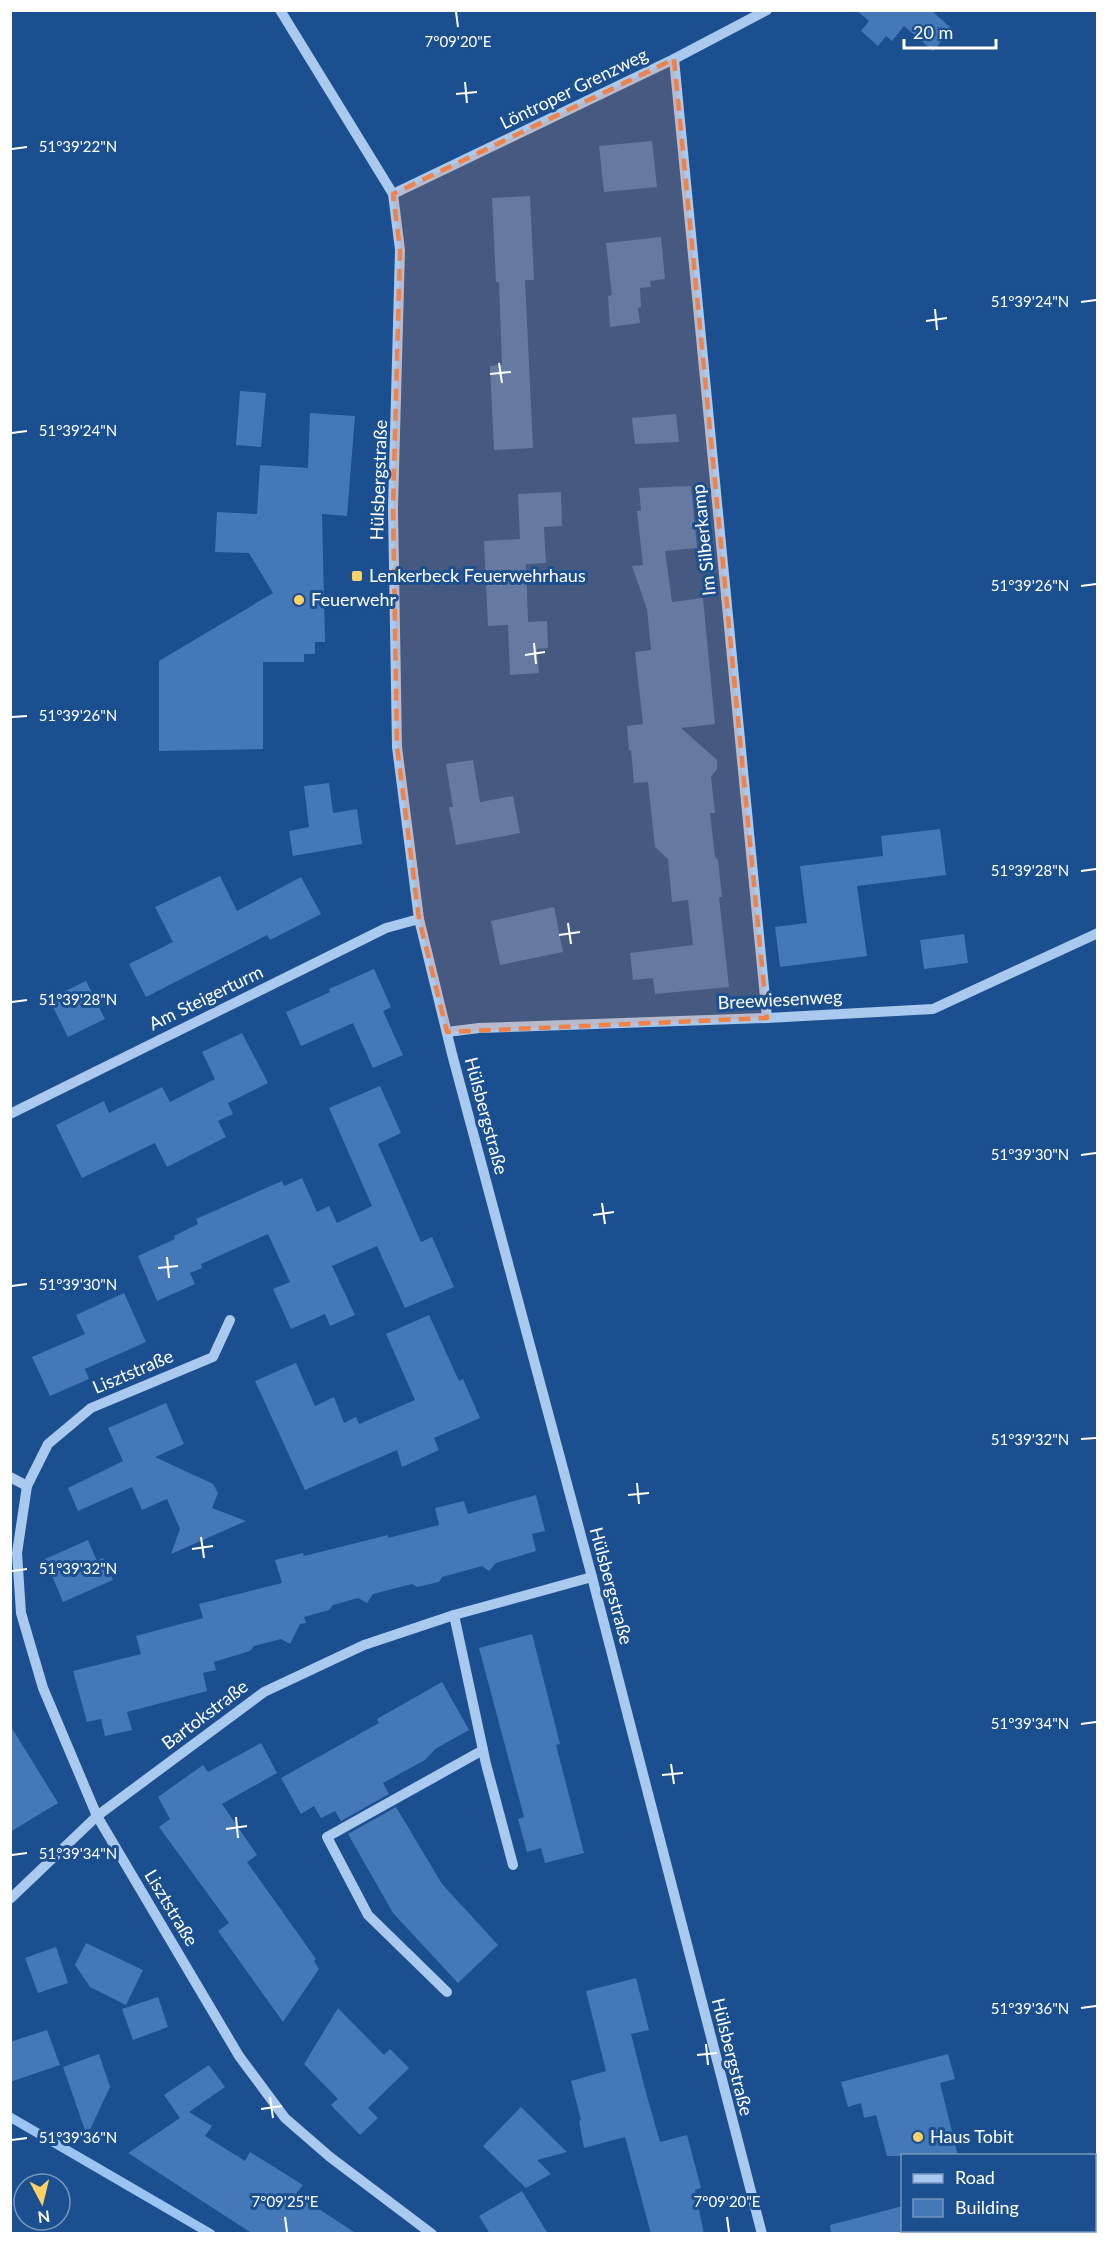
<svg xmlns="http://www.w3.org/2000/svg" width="1108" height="2244" font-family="Lato,sans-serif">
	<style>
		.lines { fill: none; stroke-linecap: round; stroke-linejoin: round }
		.stream { stroke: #9cc4f0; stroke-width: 9 }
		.building { fill: #4478b7 }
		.minor { stroke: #a9c9ee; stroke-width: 10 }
		.marked { fill: #ee8249; fill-opacity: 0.2; stroke: #ee8249; stroke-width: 4.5; stroke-dasharray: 12 8; stroke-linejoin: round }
		.ticks { fill: none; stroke: #fff; stroke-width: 2 }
		.poi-dot { fill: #ffd166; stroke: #1b4f8f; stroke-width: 2 }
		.labels { text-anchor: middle; stroke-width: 6; stroke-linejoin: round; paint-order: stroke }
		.street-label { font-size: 18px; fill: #fff; stroke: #1b4f8f }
		.poi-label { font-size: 18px; fill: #fff; stroke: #1b4f8f; text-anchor: start }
		.ticks-label { font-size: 15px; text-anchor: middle; fill: #fff; stroke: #1b4f8f; stroke-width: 6; stroke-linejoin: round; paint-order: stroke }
	</style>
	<rect width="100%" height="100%" fill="#1b4f8f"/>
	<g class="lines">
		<polyline class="stream" points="10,2117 211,2234"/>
	</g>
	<g class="building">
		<polygon points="856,10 931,10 952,29 933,51 904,26 892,41 886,36 878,46 861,31 869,21"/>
		<polygon points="652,141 657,187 604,192 599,146"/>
		<polygon points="530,196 534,280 525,280 533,448 494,450 490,366 502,365 499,282 496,282 492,198"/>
		<polygon points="661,237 665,279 650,281 651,287 640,288 641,307 638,308 640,323 610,327 608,296 612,295 606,243"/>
		<polygon points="240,391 266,393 261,447 236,445"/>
		<polygon points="310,413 355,416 347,516 322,514 325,642 315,642 315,654 304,654 304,662 263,662 263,749 159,751 159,661 273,593 249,553 215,552 217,512 257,514 260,465 308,468"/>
		<polygon points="676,414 679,442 635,444 632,418"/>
		<polygon points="691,486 697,548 665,551 672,602 703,598 715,724 681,728 717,760 717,769 711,777 715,813 710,813 715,857 718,860 722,897 719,897 729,987 655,994 653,978 633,980 630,953 693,945 688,900 672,902 668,859 655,847 648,782 634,783 631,750 629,751 627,726 643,724 635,652 651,650 647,609 632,566 643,565 637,511 641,511 639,488"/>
		<polygon points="561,492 562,526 544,527 546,563 526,564 528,622 547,621 548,648 537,649 539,673 510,675 508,625 488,626 484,541 520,539 518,494"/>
		<polygon points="473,760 480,802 513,796 520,833 456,845 449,807 453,807 446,764"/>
		<polygon points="329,783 333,813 357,809 362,844 293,856 289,831 309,827 304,786"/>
		<polygon points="940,829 946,875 857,886 867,956 780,967 775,927 807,923 800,866 883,856 881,836"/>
		<polygon points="220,876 237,911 301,877 321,914 270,940 267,935 146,997 129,964 173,942 155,907"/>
		<polygon points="554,907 563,952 500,965 491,921"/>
		<polygon points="964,934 968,963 924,969 920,940"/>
		<polygon points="374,969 391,1007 383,1011 403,1055 373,1068 353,1023 301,1046 286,1012 330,992 329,989"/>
		<polygon points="86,981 105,1019 68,1037 49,999"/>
		<polygon points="242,1033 268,1083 228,1103 233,1114 218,1121 226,1137 167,1167 155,1143 82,1178 56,1125 104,1101 109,1113 162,1087 170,1102 215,1079 202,1052"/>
		<polygon points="380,1086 401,1133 378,1144 421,1242 432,1237 454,1287 405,1308 377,1246 332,1266 355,1315 330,1326 325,1314 291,1329 273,1289 290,1282 268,1234 201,1264 202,1268 190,1273 195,1284 157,1301 138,1256 175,1239 174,1236 198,1224 196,1219 282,1181 284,1186 302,1178 317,1212 329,1206 337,1223 372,1206 329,1108"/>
		<polygon points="124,1293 146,1342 85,1369 89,1379 50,1396 32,1357 85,1334 76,1315"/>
		<polygon points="429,1315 459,1381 463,1379 480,1418 434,1438 439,1450 402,1467 397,1450 305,1490 255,1381 296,1363 315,1406 334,1397 344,1423 356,1417 359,1424 415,1400 386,1334"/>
		<polygon points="166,1403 184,1444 155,1457 213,1484 218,1493 212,1508 246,1521 171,1554 180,1529 167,1499 142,1510 132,1487 78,1511 68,1488 123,1461 108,1428"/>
		<polygon points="536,1495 545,1531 532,1534 536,1551 496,1563 489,1571 482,1566 442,1577 439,1582 417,1587 412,1584 373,1594 367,1603 358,1598 333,1605 329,1610 304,1617 306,1623 300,1624 290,1644 281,1639 254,1646 250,1651 214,1662 216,1670 203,1673 207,1691 127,1712 132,1730 105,1736 101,1719 87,1722 73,1671 141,1654 136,1636 203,1618 199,1604 282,1583 275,1560 303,1553 304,1556 388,1535 388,1538 439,1525 435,1508 464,1501 468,1514"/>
		<polygon points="88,1540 97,1561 103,1558 113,1580 63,1602 45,1559"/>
		<polygon points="532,1634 560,1744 556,1745 584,1853 545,1863 541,1848 527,1852 518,1819 524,1817 479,1648"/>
		<polygon points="442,1682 469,1730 435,1749 425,1760 383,1783 389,1794 341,1821 335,1811 321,1818 314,1806 301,1814 281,1778 379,1723 377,1719"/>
		<polygon points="10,1725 58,1803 10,1832"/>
		<polygon points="261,1743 277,1773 222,1804 257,1855 247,1862 316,1959 314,1961 319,1969 283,2022 218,1931 229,1923 159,1827 170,1819 158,1797 203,1765 208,1772"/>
		<polygon points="396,1807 442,1884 498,1945 458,1983 393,1913 348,1834"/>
		<polygon points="86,1943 143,1970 126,2005 90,1987 75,1965"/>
		<polygon points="56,1947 68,1983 38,1993 25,1958"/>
		<polygon points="636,1978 649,2030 631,2034 645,2089 660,2142 687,2135 701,2188 695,2190 704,2234 651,2234 625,2137 584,2148 579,2121 581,2120 571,2081 606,2071 586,1991"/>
		<polygon points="158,1997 168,2027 133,2040 122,2009"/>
		<polygon points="338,2008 384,2055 390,2049 409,2068 368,2108 378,2118 360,2135 331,2105 338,2099 304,2064"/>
		<polygon points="47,2030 60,2065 10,2082 10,2042"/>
		<polygon points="99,2054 110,2087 87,2136 63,2067"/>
		<polygon points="948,2054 955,2079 940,2083 958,2156 887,2156 876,2115 864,2118 861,2103 848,2107 841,2082"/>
		<polygon points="209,2065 225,2087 189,2112 212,2126 205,2136 245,2161 250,2152 303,2185 296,2194 357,2234 253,2234 128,2153 180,2118 164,2095"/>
		<polygon points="521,2107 567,2152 537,2160 551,2174 526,2188 483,2146"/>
		<polygon points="522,2191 548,2234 490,2234 479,2216"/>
		<polygon points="903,2206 903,2234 831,2234 830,2225"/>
	</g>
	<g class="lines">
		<g class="minor">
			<polyline points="280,10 393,194 400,250 393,508 397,747 419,919 452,1054 592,1577 762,2234"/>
			<polyline points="674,59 767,1018"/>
			<polyline points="393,194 674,59 767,10"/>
			<polyline points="447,1032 479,1028 767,1018 933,1009 1098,933"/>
			<polyline points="10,1114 386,928 419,919"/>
			<polyline points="230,1320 213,1357 91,1408 48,1444 27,1486 17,1553 21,1613 43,1688 97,1816 239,2056 285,2118 330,2157 432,2234"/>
			<polyline points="10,1477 27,1486"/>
			<polyline points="454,1615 486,1764 513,1865"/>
			<polyline points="10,1899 97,1816 264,1692 364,1645 454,1615 592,1577"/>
			<polyline points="447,1992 368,1915 327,1837 483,1750"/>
		</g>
	</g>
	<path class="marked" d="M674,59L767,1018L447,1032L419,919L397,747L393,508L400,250L393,194Z"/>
	<path class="ticks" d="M456,12L458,27M465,82L467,103M456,94L477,92M12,149L27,147M1081,302L1096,300M935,309L937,330M926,321L947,318M499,363L502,383M490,374L511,372M12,433L27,431M1081,586L1096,584M534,643L536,664M525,655L545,652M12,717L27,716M1081,871L1096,869M568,923L571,944M559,935L580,932M12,1002L27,1000M1081,1155L1096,1153M602,1203L605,1224M593,1215L614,1212M167,1257L169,1278M158,1268L178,1266M12,1286L27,1284M1081,1439L1096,1438M637,1483L639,1504M628,1495L649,1493M201,1537L204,1558M192,1549L213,1546M12,1571L27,1569M1081,1724L1096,1722M671,1764L674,1784M662,1775L683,1773M236,1817L238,1838M226,1829L247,1826M12,1855L27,1853M1081,2008L1096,2006M706,2044L708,2065M697,2055L717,2053M270,2097L273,2118M261,2109L282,2106M12,2140L27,2138M285,2217L287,2232M727,2217L729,2232"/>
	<g class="poi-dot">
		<rect x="351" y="570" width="12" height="12" rx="3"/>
		<circle cx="299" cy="600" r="6"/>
		<circle cx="918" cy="2137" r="6"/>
	</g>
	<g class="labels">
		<g class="street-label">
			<text transform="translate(574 89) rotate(-26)" y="6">Löntroper Grenzweg</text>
			<text transform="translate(379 480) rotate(-88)" y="6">Hülsbergstraße</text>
			<text transform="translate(704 540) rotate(-96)" y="6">Im Silberkamp</text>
			<text transform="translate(206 998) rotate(-26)" y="6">Am Steigerturm</text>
			<text transform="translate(780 1000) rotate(-3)" y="6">Breewiesenweg</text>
			<text transform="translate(486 1116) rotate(75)" y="6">Hülsbergstraße</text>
			<text transform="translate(133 1372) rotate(-23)" y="6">Lisztstraße</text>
			<text transform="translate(611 1586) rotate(75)" y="6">Hülsbergstraße</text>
			<text transform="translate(205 1715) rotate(-37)" y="6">Bartokstraße</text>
			<text transform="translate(171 1908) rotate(59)" y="6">Lisztstraße</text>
			<text transform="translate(732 2057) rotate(76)" y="6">Hülsbergstraße</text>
		</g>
		<g class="poi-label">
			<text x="369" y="582">Lenkerbeck Feuerwehrhaus</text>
			<text x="311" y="606">Feuerwehr</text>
			<text x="930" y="2143">Haus Tobit</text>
		</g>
	</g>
	<g class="ticks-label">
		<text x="458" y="47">7°09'20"E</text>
		<text x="78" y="152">51°39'22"N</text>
		<text x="1030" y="307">51°39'24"N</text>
		<text x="78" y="436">51°39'24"N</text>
		<text x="1030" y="591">51°39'26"N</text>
		<text x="78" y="721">51°39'26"N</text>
		<text x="1030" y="876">51°39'28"N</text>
		<text x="78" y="1005">51°39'28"N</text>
		<text x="1030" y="1160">51°39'30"N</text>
		<text x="78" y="1290">51°39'30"N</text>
		<text x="1030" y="1445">51°39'32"N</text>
		<text x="78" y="1574">51°39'32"N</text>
		<text x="1030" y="1729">51°39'34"N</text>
		<text x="78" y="1859">51°39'34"N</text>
		<text x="1030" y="2014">51°39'36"N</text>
		<text x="78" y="2143">51°39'36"N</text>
		<text x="285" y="2207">7°09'25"E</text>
		<text x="727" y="2207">7°09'20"E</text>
	</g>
	<rect width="1108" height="2244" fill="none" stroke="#ffffff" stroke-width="24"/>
	<rect x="901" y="2154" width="195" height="78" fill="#1b4f8f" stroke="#7695bc" stroke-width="1.5"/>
	<rect x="913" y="2174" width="30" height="9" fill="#a9c9ee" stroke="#7695bc" stroke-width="1.5"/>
	<text x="955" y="2184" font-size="18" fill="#ffffff">Road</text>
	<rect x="913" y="2199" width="30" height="18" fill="#4478b7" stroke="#7695bc" stroke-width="1.5"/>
	<text x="955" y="2214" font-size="18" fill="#ffffff">Building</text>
	<g transform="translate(42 2202) rotate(173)"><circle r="28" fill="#1b4f8f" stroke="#7695bc" stroke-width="1.5"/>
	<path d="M0-4.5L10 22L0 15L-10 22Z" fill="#ffd166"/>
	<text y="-9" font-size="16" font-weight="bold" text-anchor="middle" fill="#ffffff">N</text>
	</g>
	<path d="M904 39v9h92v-9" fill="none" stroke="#ffffff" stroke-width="3"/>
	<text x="913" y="39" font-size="18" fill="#ffffff" stroke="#1b4f8f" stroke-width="4.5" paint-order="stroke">20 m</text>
</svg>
